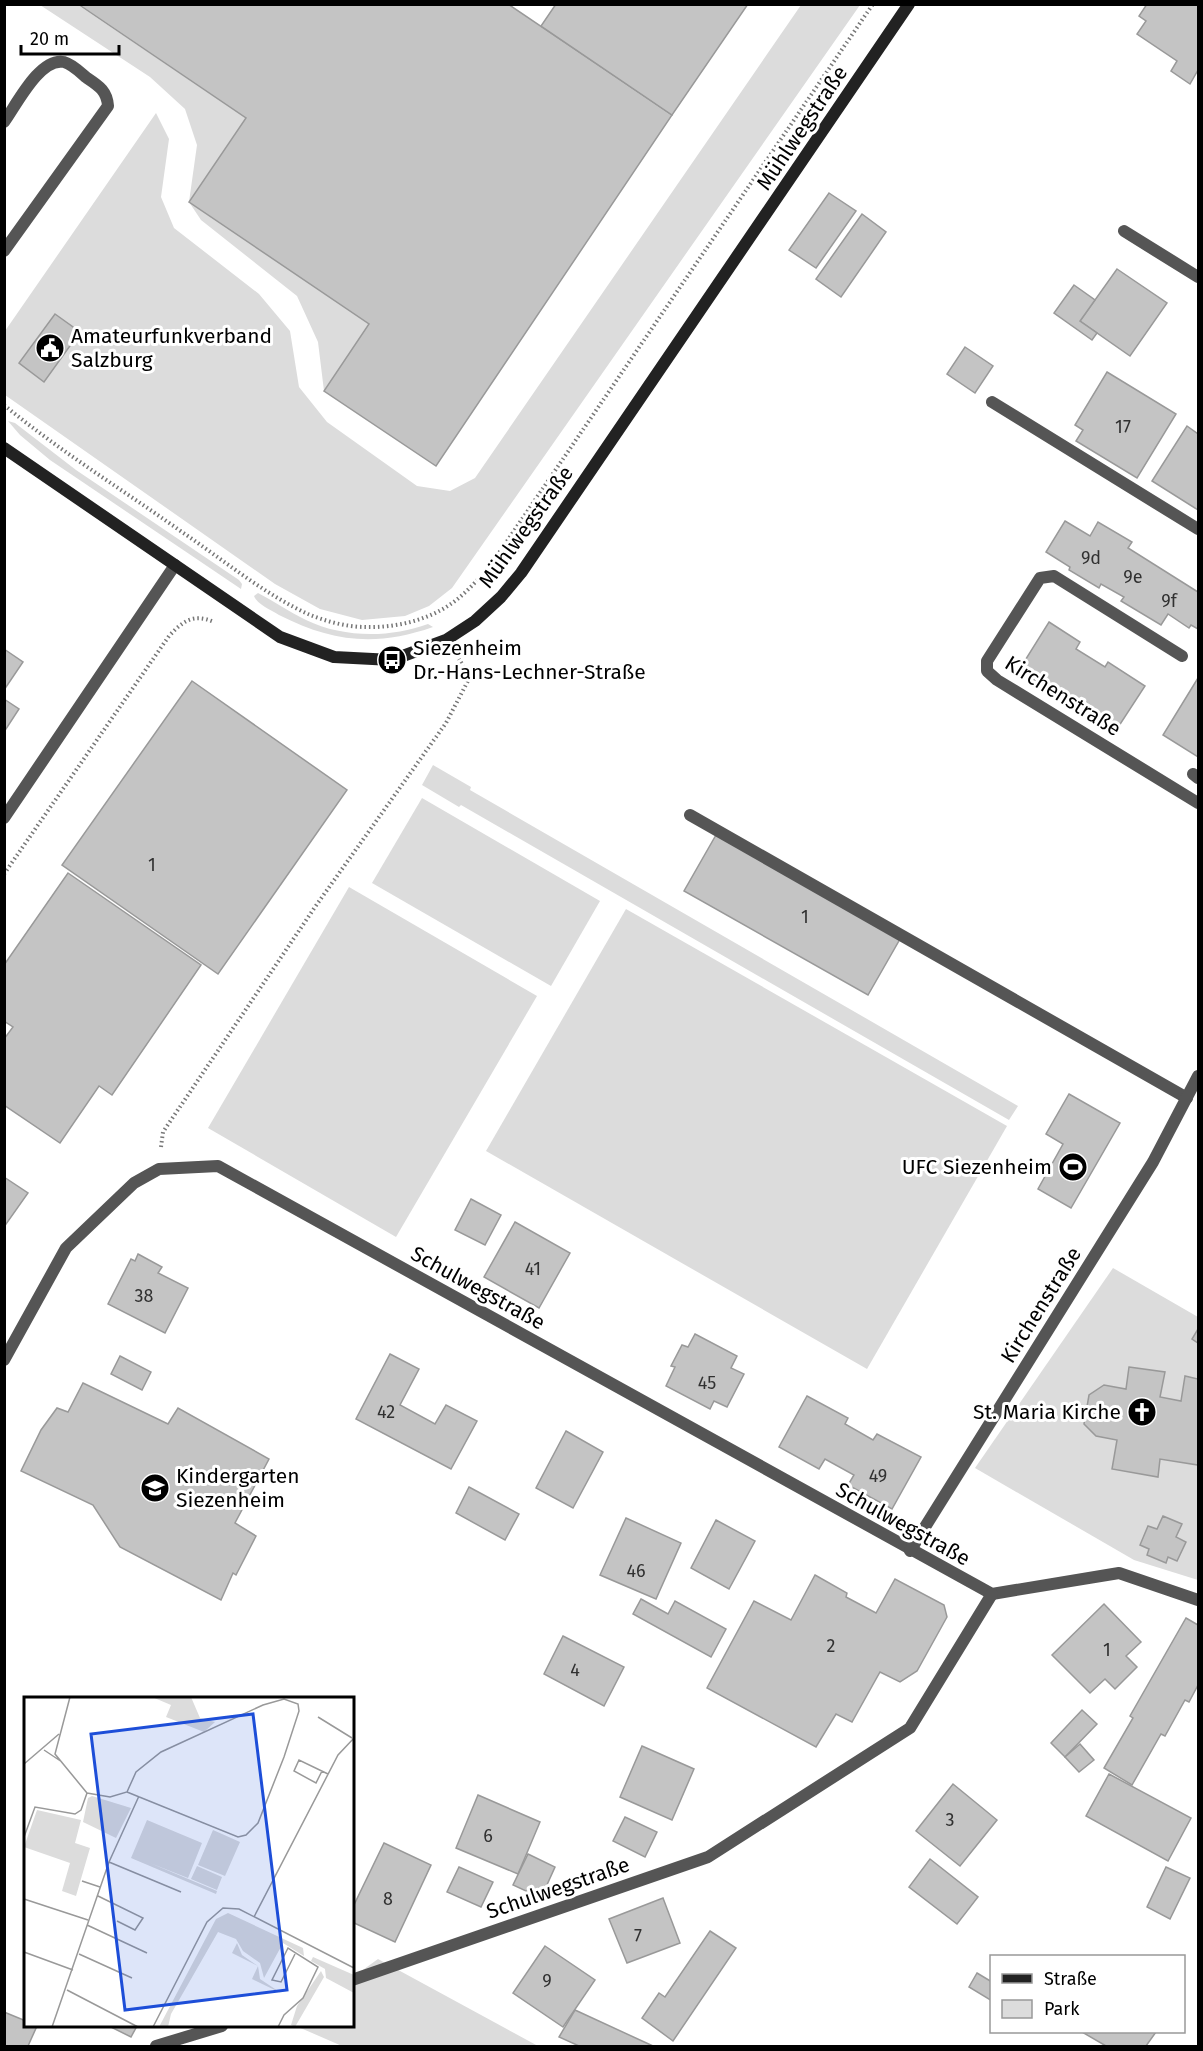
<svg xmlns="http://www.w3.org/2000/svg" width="1203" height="2051" font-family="'Fira Sans',sans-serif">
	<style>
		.green { fill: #dcdcdc }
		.building { fill: #c4c4c4; stroke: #999; stroke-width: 1.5 }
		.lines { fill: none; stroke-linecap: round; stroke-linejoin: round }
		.path { stroke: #777; stroke-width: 4; stroke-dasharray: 1.5 3; stroke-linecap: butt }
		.lane { stroke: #555; stroke-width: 12 }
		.street { stroke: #555; stroke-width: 12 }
		.secondary { stroke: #222; stroke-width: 12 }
		.labels { text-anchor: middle; stroke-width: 6; stroke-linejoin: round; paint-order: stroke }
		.number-label { font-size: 18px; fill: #313131 }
		.street-label { font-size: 21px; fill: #000; stroke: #fff }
		.poi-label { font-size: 21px; fill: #000; stroke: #fff; text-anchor: start }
		.inset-road { fill: none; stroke: #999; stroke-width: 1.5 }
		.view { fill: #1d4ed8; fill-opacity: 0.15; stroke: #1d4ed8; stroke-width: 3 }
		.inset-edge { fill: none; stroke: #000; stroke-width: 3 }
	</style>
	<rect width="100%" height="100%" fill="#fff"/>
	<g class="green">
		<polygon points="40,5 78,5 246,118 189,202 369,324 324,391 318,342 297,296 201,220 189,202 197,145 185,109 150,77"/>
		<polygon points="801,5 860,5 452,588 429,606 405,616 362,620 320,609 275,584 5,395 5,331 156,113 169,139 161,197 174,228 259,294 290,331 299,387 327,422 417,486 450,491 475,478"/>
		<polygon points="8,421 15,423 76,470 239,580 242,584 241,589 50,460 20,435"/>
		<path d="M258,593C274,601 289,612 306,620C343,638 390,638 428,624L433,627C376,647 332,642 279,615C271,610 257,604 254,596Z"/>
		<polygon points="433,765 471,787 470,790 1018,1106 1009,1120 461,805 459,807 422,785"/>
		<polygon points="422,798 600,901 551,986 372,883"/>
		<polygon points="349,887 537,996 396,1237 208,1128"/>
		<polygon points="626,909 1007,1126 867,1369 486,1151"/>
		<polygon points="1113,1268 1198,1317 1198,1580 1134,1560 975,1468"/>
		<polygon points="378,1959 538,2046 342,2046 296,2026 352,2026 353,1977"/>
	</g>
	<g class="building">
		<polygon points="78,4 508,4 672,115 436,466 324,391 369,324 189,202 246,118"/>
		<polygon points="556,4 748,4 672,115 541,26"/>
		<polygon points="1147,4 1198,4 1198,70 1190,84 1171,71 1177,61 1137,34 1146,21 1139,16"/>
		<polygon points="829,193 856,211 816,268 789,250"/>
		<polygon points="862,214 886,232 841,297 816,279"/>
		<polygon points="1117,269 1167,303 1130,356 1080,321"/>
		<polygon points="1074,285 1095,300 1080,321 1097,333 1092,340 1054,313"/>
		<polygon points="55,314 80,332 44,382 19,363"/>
		<polygon points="965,347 993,366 975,393 947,374"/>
		<polygon points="1107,372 1176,414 1137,478 1076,441 1083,430 1075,425"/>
		<polygon points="1187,426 1198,434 1198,510 1152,481"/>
		<polygon points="1065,521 1090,536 1098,522 1132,542 1128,548 1198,592 1198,629 1191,625 1189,628 1168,614 1161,625 1121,601 1124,597 1101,584 1099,588 1069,570 1070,567 1046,552"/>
		<polygon points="1049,622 1080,642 1076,649 1105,667 1108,662 1145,686 1115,732 1083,713 1087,706 1057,687 1054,693 1019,670"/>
		<polygon points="4,649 23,662 4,690"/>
		<polygon points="1198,678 1198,757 1163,735"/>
		<polygon points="192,681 347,790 218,974 62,865"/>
		<polygon points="4,699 19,709 4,732"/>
		<polygon points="716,835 900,939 868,995 684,891"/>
		<polygon points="68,873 201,965 112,1095 99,1086 60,1143 4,1105 4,1039 13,1027 4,1021 4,965"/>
		<polygon points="1069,1094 1120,1123 1071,1208 1038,1189 1063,1144 1046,1134"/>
		<polygon points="4,1177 28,1193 4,1227"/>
		<polygon points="471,1199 501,1215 485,1245 455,1230"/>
		<polygon points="515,1222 570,1253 539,1308 484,1277"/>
		<polygon points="138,1254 162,1267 158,1273 188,1288 165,1333 108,1304 131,1259 135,1261"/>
		<polygon points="1198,1329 1198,1343 1192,1339"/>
		<polygon points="695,1334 737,1356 731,1368 744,1374 727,1407 714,1401 710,1409 666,1386 675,1367 671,1366 682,1345 688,1347"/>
		<polygon points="390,1354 419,1369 400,1405 435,1424 446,1405 477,1421 451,1469 356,1419"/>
		<polygon points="120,1356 151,1372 142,1390 111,1374"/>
		<polygon points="1129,1367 1165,1372 1160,1397 1181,1401 1185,1376 1198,1379 1198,1465 1160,1459 1158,1477 1112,1469 1117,1440 1096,1436 1084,1424 1089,1395 1104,1385 1126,1389"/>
		<polygon points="83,1383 168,1424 178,1408 269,1459 235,1523 256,1536 236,1575 233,1573 221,1600 120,1547 93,1505 21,1471 41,1430 57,1408 68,1412"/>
		<polygon points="807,1396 848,1418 845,1424 873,1440 877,1434 921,1457 892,1509 848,1485 854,1475 825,1459 819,1469 779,1447"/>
		<polygon points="566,1431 603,1452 573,1508 536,1488"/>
		<polygon points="469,1487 519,1514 505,1540 456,1513"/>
		<polygon points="1163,1516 1182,1524 1176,1537 1186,1542 1177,1561 1168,1557 1166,1563 1147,1555 1149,1549 1140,1545 1148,1526 1157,1529"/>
		<polygon points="626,1518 681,1543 656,1599 600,1575"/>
		<polygon points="716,1520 755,1541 729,1589 691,1568"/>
		<polygon points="815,1575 847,1593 846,1597 876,1613 895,1579 944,1605 947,1617 917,1671 900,1682 880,1672 852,1722 836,1714 816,1747 707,1688 754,1601 791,1620"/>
		<polygon points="641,1599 668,1614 675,1601 726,1629 711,1657 633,1614"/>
		<polygon points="1104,1604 1141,1642 1126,1656 1137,1667 1115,1689 1105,1679 1090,1693 1052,1655"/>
		<polygon points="1186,1618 1198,1625 1198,1685 1189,1702 1185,1700 1165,1736 1161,1734 1132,1785 1104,1768 1133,1718 1130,1716"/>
		<polygon points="563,1636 624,1667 604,1706 544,1674"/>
		<polygon points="1082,1710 1097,1724 1065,1757 1051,1743"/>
		<polygon points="1080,1744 1094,1760 1079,1772 1065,1757"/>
		<polygon points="642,1746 694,1769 672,1820 620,1797"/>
		<polygon points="1109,1774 1191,1818 1168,1861 1086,1816"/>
		<polygon points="953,1784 997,1820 960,1866 916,1831"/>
		<polygon points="478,1795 540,1822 518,1874 456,1848"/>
		<polygon points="625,1817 657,1832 645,1857 613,1841"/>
		<polygon points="384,1843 431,1865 395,1942 352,1922 352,1909"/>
		<polygon points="528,1854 555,1867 541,1898 513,1885"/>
		<polygon points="930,1859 978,1897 957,1924 909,1887"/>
		<polygon points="459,1867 493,1882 481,1907 447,1892"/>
		<polygon points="1166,1867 1190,1878 1170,1919 1147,1907"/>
		<polygon points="663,1898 680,1943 627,1963 609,1919"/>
		<polygon points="710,1931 736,1948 673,2041 642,2018 659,1993 665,1997"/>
		<polygon points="545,1946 595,1980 563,2027 513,1993"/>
		<polygon points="977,1973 992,1982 992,2001 969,1987"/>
		<polygon points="575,2010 653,2046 579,2046 559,2037"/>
		<polygon points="4,2012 26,2021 26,2026 37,2026 28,2046 4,2046"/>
		<polygon points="109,2026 137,2026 131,2037"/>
		<polygon points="1082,2032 1156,2032 1146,2046 1106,2046"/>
	</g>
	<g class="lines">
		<g class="path">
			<path d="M4,405C61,452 123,490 182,532C222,559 264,594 308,614C325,621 346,627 365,627C396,628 430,620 455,601C467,592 477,580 488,569L873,4"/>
			<path d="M4,874L169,636C183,621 193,613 214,622"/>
			<polyline points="161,1147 163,1132 315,907 446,723 470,677 459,659"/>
		</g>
		<g class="lane">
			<path d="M4,122C17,104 40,57 64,62C72,64 81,73 87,78C99,86 107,91 108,106L4,251"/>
			<polyline points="1124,231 1198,277"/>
			<polyline points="992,402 1198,529"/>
			<polyline points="1193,774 1198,778"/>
			<polyline points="690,815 1187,1098"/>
		</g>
		<g class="street">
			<polyline points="1182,656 1054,576 1040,578 987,661 987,671 997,680 1198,803"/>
			<polyline points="4,818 175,565"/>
			<polyline points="4,1360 66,1248 134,1183 159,1169 218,1166 992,1594 1119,1573 1198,1600"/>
			<polyline points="910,1551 1153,1162 1198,1076"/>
			<polyline points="352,1980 708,1857 910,1728 992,1594"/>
			<polyline points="156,2046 222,2026"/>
		</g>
		<polyline class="secondary" points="4,448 280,637 334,657 392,660 446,640 475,621 501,597 521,573 909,4"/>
	</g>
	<defs>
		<g id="civic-disc" transform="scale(1.5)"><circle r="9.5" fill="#000" stroke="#fff"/><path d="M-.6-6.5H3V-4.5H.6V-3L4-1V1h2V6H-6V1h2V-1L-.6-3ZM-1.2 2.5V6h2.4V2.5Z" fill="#fff"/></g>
		<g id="bus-disc" transform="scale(1.5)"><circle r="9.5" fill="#000" stroke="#fff"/><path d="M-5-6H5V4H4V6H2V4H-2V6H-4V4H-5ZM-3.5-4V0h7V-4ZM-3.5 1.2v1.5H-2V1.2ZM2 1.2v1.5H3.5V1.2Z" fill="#fff"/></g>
		<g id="stadium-disc" transform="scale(1.5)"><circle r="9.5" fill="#000" stroke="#fff"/><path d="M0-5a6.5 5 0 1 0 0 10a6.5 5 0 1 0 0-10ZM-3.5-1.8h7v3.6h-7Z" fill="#fff"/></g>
		<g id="church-disc" transform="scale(1.5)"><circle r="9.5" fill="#000" stroke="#fff"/><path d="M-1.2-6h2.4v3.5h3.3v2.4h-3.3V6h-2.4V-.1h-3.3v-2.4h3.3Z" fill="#fff"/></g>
		<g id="school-disc" transform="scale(1.5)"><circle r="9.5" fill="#000" stroke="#fff"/><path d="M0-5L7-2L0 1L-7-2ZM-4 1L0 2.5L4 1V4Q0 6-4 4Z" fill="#fff"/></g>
	</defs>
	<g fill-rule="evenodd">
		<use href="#civic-disc" x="50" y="348"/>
		<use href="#bus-disc" x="392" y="660"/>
		<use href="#stadium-disc" x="1073" y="1167"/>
		<use href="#church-disc" x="1142" y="1412"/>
		<use href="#school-disc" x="155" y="1488"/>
	</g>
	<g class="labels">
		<g class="number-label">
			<text x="1123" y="433">17</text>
			<text x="1091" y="564">9d</text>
			<text x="1133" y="583">9e</text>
			<text x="1169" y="607">9f</text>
			<text x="152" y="871">1</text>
			<text x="805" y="923">1</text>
			<text x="533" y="1275">41</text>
			<text x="144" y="1302">38</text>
			<text x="707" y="1389">45</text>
			<text x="386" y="1418">42</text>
			<text x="878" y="1482">49</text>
			<text x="636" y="1577">46</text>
			<text x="831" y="1652">2</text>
			<text x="1107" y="1656">1</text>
			<text x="575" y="1676">4</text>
			<text x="950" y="1826">3</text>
			<text x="488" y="1842">6</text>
			<text x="388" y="1905">8</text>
			<text x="638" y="1942">7</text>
			<text x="547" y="1987">9</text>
		</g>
		<g class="street-label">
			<text transform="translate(802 128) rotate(-56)" y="7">Mühlwegstraße</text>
			<text transform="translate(526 527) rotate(-54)" y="7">Mühlwegstraße</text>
			<text transform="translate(1063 696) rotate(32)" y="7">Kirchenstraße</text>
			<text transform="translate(478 1288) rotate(29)" y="7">Schulwegstraße</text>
			<text transform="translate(1041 1305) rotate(-58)" y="7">Kirchenstraße</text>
			<text transform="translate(903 1524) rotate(29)" y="7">Schulwegstraße</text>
			<text transform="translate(558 1888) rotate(-19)" y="7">Schulwegstraße</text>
		</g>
		<g class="poi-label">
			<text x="71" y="343">Amateurfunkverband<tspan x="71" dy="24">Salzburg</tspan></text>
			<text x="413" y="655">Siezenheim<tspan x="413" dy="24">Dr.-Hans-Lechner-Straße</tspan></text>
			<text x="1052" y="1174" text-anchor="end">UFC Siezenheim</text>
			<text x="1121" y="1419" text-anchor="end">St. Maria Kirche</text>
			<text x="176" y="1483">Kindergarten<tspan x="176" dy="24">Siezenheim</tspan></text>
		</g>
	</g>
	<g transform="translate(24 1697)">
		<rect width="330" height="330" fill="#fff"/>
		<path d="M128,0H167L176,21L191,25L180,35L142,20L147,8ZM68,99L107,111L92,141L59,125L64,101ZM13,113L57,123L51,146L66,151L52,199L38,194L46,166L0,150ZM123,123L178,146L164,181L126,166L193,194L192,197L107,161ZM189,133L216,145L201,179L174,168ZM173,169L198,180L193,193L167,182ZM204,216L279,251L280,259L259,246L240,281L236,266L219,254L212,242L194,235L147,317L144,330H135L192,222ZM213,246L218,258L234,269L236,282L257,296L228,282L234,269L208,256ZM289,260L330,278V296L302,281L301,272L287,264ZM297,274L300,280L271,330L267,328L273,309Z" fill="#dcdcdc"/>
		<path class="inset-road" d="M46,0L31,57L63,96M294,20L328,41M20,53L38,65M0,67L35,37M298,74L292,86L270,74L275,63L304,77M63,96L86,100L103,95L112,75L137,55L239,8L260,2L274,7L275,14L260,60L234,126L222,138L214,140L103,95M0,140L11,110L51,117L57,113L63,96M85,165L157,195M58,184L76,190M74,199L119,221L111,233L93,224M0,202L64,223M230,220L314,58L330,41M63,228L123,256M0,255L49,273M55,257L108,281M43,293L114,330M28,330L85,165L115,99M129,330L183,225L199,211L215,212L330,271M254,330L260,318L279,301L294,270L264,251L248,283L257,285L271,257"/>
		<path class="view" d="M229,17L263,293L101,313L67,37Z"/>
		<rect width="330" height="330" class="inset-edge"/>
	</g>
	<rect width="1203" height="2051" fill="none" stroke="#000000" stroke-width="12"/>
	<rect x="990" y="1955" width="195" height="78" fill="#ffffff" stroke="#999999" stroke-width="1.5"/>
	<rect x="1002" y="1974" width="30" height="9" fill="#222222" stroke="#999999" stroke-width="1.5"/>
	<text x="1044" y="1985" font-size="18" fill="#000000">Straße</text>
	<rect x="1002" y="2000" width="30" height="18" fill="#dcdcdc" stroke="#999999" stroke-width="1.5"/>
	<text x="1044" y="2015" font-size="18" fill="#000000">Park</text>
	<path d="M21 45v9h98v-9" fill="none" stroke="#000000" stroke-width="3"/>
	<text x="30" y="45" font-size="18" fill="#000000" stroke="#ffffff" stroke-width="4.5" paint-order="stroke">20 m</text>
</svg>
